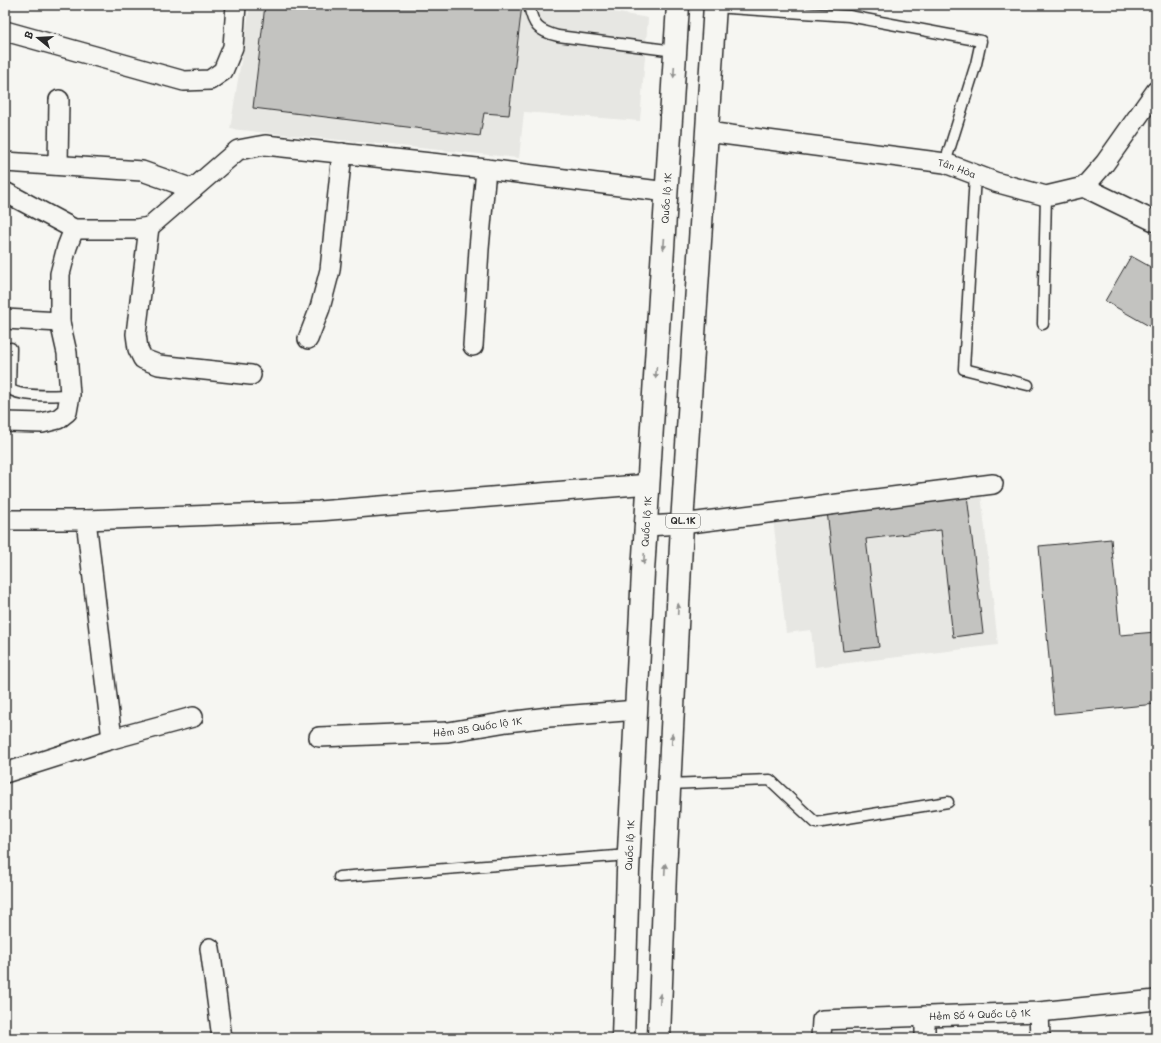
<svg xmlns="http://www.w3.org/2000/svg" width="1161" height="1043" font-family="Mali,sans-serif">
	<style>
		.built { fill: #e7e7e3 }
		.building { fill: #c3c3c0; stroke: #2b2b2b }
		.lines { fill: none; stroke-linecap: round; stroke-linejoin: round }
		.service-casing { stroke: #2b2b2b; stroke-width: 13 }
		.minor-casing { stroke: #2b2b2b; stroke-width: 22 }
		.primary-casing { stroke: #2b2b2b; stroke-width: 25 }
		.service { stroke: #f6f6f2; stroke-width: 10 }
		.minor { stroke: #f6f6f2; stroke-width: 19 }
		.primary { stroke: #f6f6f2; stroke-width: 22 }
		.oneway { fill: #90908e }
		.labels { text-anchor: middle; stroke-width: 3; stroke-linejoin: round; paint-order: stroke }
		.shield { fill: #f6f6f2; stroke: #686867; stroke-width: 1 }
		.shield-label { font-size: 9px; font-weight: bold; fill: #2b2b2b }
		.street-label { font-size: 10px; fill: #2b2b2b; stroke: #f6f6f2 }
	</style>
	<rect width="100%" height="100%" fill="#f6f6f2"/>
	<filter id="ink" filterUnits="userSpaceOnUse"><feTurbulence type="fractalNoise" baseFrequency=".025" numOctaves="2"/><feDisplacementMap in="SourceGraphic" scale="8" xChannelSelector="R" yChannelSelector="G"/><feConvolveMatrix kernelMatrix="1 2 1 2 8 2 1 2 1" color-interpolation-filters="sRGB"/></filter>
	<g filter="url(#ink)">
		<g class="built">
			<polygon points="250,5 573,5 648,18 640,121 524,112 519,158 230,129"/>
			<polygon points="981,493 998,645 815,667 811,630 786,633 773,518"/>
		</g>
		<g class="building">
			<polygon points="265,5 522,5 509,115 484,113 480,136 253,108"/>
			<polygon points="1131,256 1156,270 1156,330 1105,301"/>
			<polygon points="967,495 983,633 953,637 941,530 866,539 879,647 843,651 827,511"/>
			<polygon points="1111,539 1120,635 1156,632 1156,704 1054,714 1039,546"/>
		</g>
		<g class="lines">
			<g class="service-casing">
				<g id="service">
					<path d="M529,5C533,26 538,31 558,36L675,51"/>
					<polyline points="714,7 849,16 981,41 976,64 945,163"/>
					<polyline points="975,175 964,369 1028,385"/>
					<polyline points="1043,324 1046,196"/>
					<path d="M11,348L10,389C21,398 55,395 70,395"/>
					<polyline points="669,784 770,780 816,823 948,802"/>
					<polyline points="339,877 629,855"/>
				</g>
			</g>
			<g class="minor-casing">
				<g id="minor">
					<polyline points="5,31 184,81 210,80 223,71 233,47 236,5"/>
					<path id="s1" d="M707,132L945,163L995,182L1046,196L1084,187L1105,163L1156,91"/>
					<polyline points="5,162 142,171 193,189"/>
					<polyline points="58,165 59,100"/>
					<polyline points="1084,187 1156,222"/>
					<polyline points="5,192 74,229 136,229 149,227 238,150 265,145 486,169 667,192"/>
					<polyline points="149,227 136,334 138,349 143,359 159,365 251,375"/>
					<polyline points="5,319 60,322"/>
					<polyline points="308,339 320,308 330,270 342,153"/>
					<polyline points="473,346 479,249 486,169"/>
					<polyline points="5,422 42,423 58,419 67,412 70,395 67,353 60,322 60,274 67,247 74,229"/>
					<polyline points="5,520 86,520 319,511 649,484"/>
					<polyline points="86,520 112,739"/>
					<polyline points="646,526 682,524 993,484"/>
					<path id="s2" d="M319,737L448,732L507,722L549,717L637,710"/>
					<polyline points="5,773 112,739 193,717"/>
					<polyline points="210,948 222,1038"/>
					<polyline points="1039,1012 1040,1038"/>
					<polyline points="925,1016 925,1038"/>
					<path id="s3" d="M821,1038L822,1020L1039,1012L1156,1000"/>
				</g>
			</g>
			<g class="primary-casing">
				<g id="primary">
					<path id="s4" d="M623,1038L628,871L643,572L678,5"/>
					<polyline points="659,1038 665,872 682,524 715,5"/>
				</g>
			</g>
			<use href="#service" class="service"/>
			<use href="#minor" class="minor"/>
			<use href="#primary" class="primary"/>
		</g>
		<defs><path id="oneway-solid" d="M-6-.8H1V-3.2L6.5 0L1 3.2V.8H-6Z"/></defs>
		<g class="oneway">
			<use href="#oneway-solid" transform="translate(674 72) rotate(93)"/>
			<use href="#oneway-solid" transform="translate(664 244) rotate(94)"/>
			<use href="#oneway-solid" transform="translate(656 373) rotate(94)"/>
			<use href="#oneway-solid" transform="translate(644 559) rotate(93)"/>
			<use href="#oneway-solid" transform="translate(678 609) rotate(-87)"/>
			<use href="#oneway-solid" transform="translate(672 739) rotate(-87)"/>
			<use href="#oneway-solid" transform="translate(665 869) rotate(-87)"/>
			<use href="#oneway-solid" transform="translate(660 999) rotate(-88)"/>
		</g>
	</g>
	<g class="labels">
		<rect class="shield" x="666" y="514" width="34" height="14" rx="3"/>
		<g class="shield-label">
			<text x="683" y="524">QL.1K</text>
		</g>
		<g class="street-label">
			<text dy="4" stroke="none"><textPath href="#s1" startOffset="253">Tân Hòa</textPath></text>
			<text dy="4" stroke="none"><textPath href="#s4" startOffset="841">Quốc lộ 1K</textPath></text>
			<text dy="4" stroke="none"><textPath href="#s4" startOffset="517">Quốc lộ 1K</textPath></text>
			<text dy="4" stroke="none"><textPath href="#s2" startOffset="159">Hẻm 35 Quốc lộ 1K</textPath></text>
			<text dy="4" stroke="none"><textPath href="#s4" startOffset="193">Quốc lộ 1K</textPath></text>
			<text dy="4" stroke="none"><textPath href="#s3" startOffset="176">Hẻm Số 4 Quốc Lộ 1K</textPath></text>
		</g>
	</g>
	<rect width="1161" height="1043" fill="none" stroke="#f6f6f2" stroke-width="20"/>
	<rect x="10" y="10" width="1141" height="1023" fill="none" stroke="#2b2b2b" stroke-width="1.5" filter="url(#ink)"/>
	<g transform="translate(38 38) rotate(288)" stroke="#f6f6f2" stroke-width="3" paint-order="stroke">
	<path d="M0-3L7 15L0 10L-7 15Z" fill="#2b2b2b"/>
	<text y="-6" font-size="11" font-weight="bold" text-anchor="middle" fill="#2b2b2b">B</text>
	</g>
</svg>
